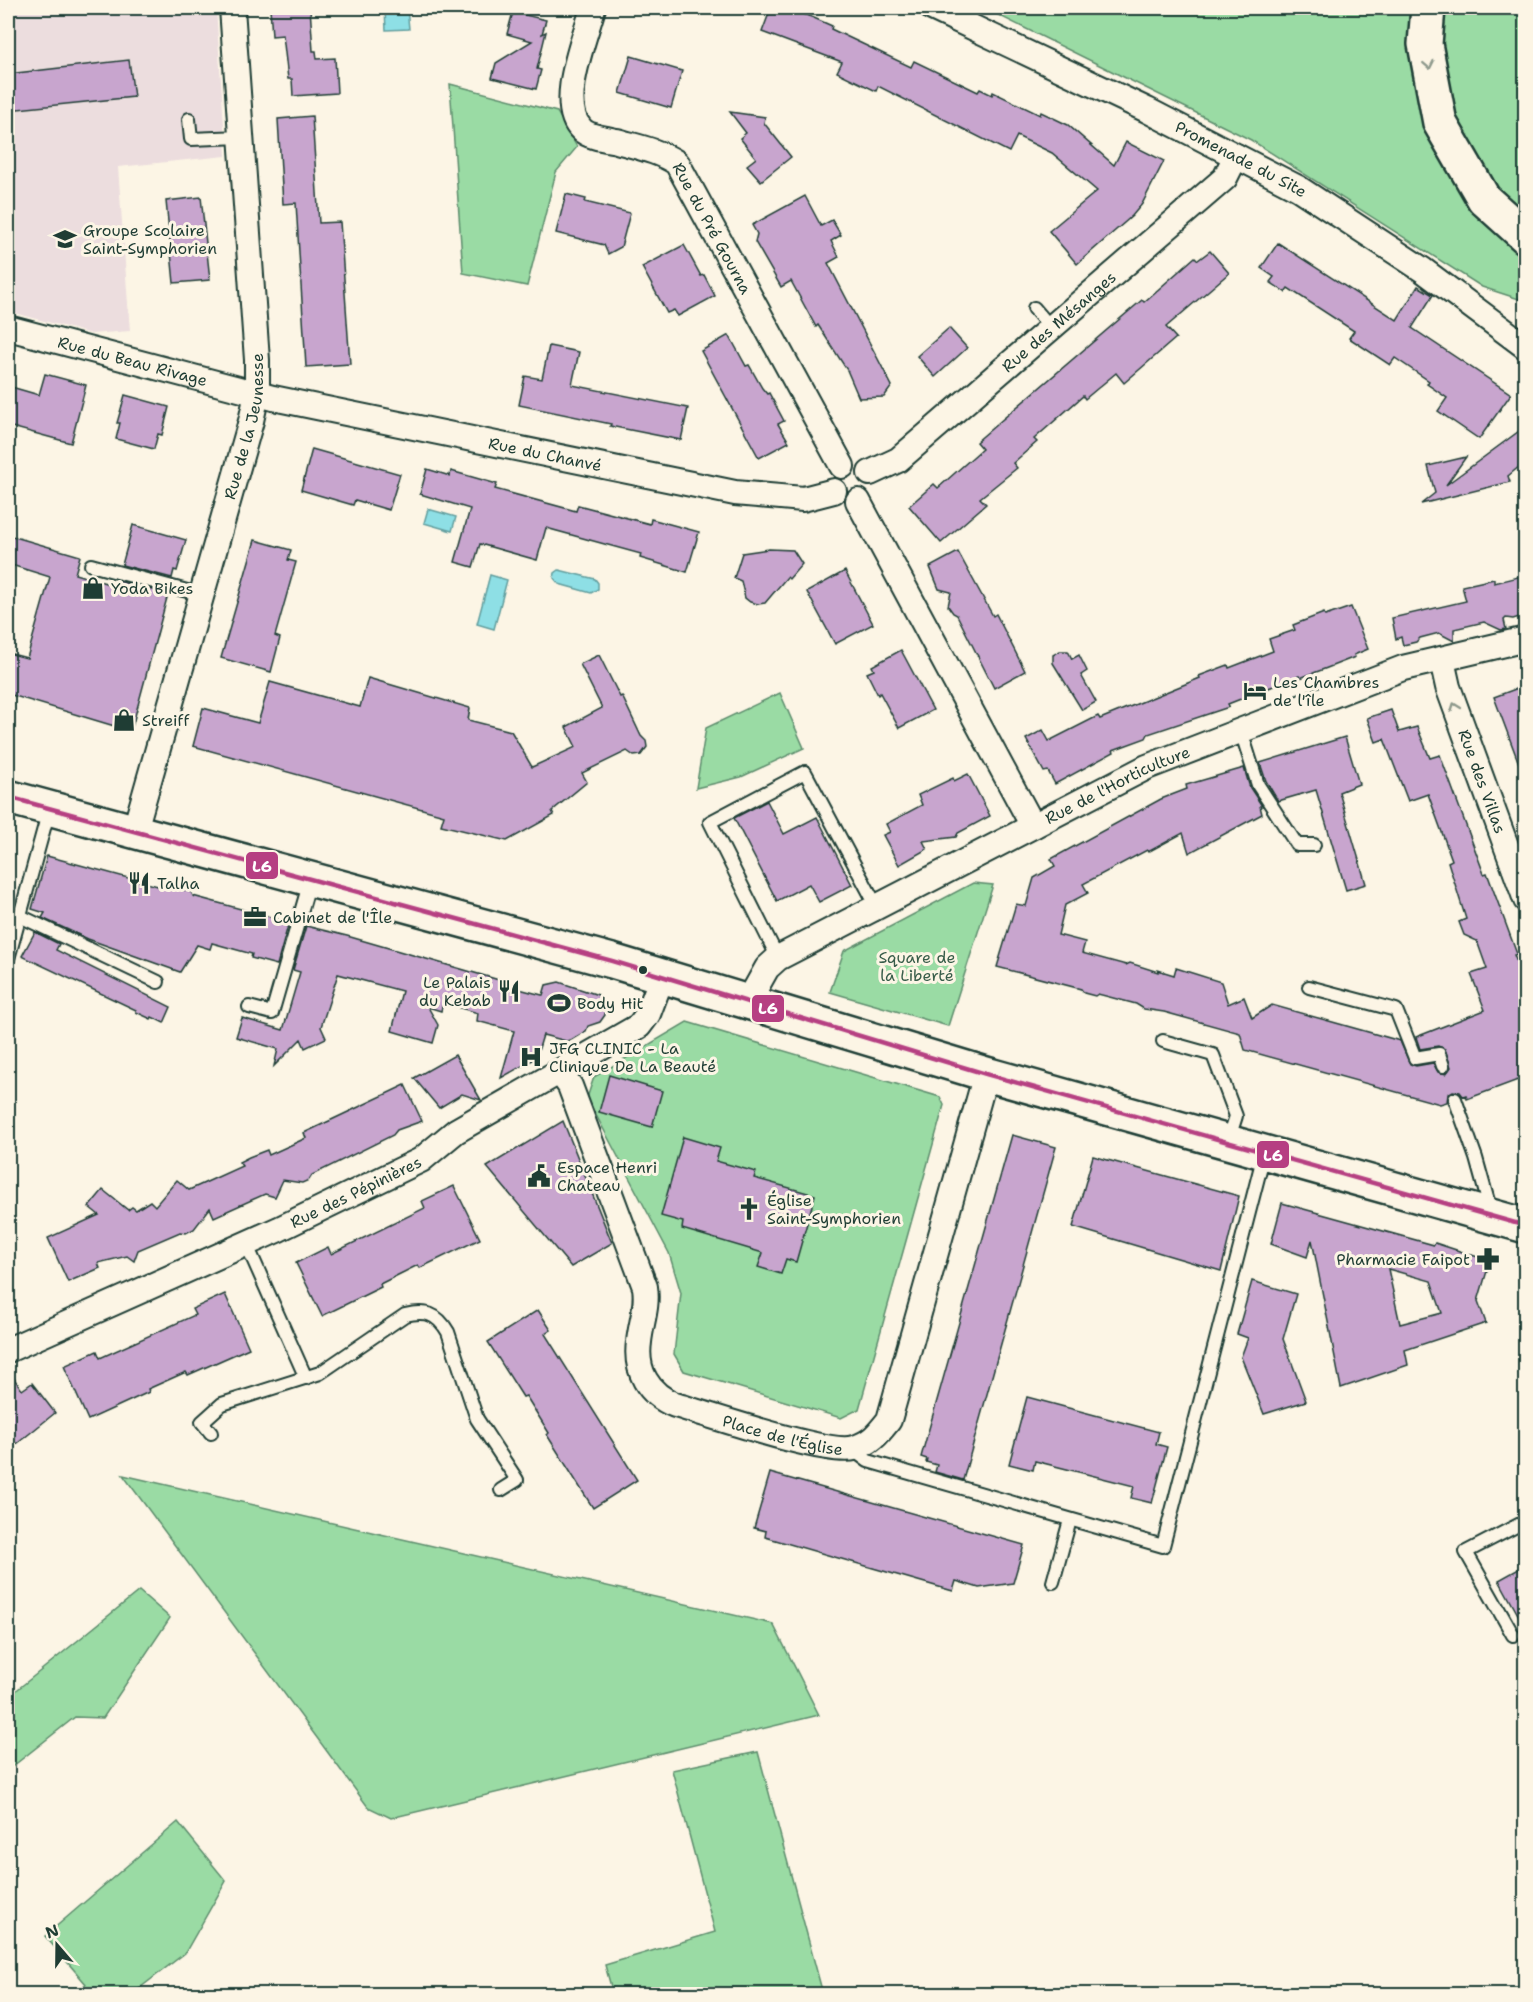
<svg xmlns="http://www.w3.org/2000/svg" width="1533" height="2002" font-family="'Shantell Sans',sans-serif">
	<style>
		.built { fill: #ecddde }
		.green { fill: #9adba4; stroke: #5c8c6c; stroke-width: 1.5 }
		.water { fill: #8edfe5; stroke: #629e9e; stroke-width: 1.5 }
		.building { fill: #c8a5ce; stroke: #1f3d34; stroke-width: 1.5; fill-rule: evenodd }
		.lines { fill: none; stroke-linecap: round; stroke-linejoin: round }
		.lane-casing { stroke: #1f3d34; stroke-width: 16 }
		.street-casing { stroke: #1f3d34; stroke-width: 28 }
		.secondary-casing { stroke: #1f3d34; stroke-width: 38 }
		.highway-casing { stroke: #1f3d34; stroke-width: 38 }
		.lane { stroke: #fcf5e5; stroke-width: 12 }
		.street { stroke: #fcf5e5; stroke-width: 24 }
		.secondary { stroke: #fcf5e5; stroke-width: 33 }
		.highway { stroke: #fcf5e5; stroke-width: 33 }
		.bus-1-casing { stroke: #fcf5e5; stroke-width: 9 }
		.bus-1 { stroke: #b63f82; stroke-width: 4.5 }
		.oneway { stroke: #8e998c }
		.bus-dot { fill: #1f3d34; stroke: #fcf5e5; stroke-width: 2 }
		.labels { text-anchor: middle; stroke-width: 6; stroke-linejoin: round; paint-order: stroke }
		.street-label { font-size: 16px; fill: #1f3d34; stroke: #fcf5e5 }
		.poi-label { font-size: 16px; fill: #1f3d34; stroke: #fcf5e5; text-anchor: start }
		.park-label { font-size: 16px; fill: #385d4a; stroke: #fcf5e5 }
		.line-badge { stroke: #fcf5e5; stroke-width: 2 }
		.badge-label { font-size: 16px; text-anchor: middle; font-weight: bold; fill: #fff }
	</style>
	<rect width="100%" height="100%" fill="#fcf5e5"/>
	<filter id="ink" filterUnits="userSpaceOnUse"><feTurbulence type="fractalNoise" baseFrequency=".0167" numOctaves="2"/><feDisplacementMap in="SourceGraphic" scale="12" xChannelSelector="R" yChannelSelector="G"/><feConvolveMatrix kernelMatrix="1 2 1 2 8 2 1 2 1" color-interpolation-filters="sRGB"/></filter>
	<g filter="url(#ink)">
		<polygon class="built" points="8,8 216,8 226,156 118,167 130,331 91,334 8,311"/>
		<g class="green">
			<polygon points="984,8 1525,8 1525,301 1482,287 1251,140"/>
			<polygon points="450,84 557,112 577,147 556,172 527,286 463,273"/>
			<polygon points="780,693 804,748 741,777 696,788 706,728"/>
			<polygon points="973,883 993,885 948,1026 830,992 844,951"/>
			<polygon points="687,1022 940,1097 944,1105 859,1409 841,1418 684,1371 674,1354 681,1293 669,1253 587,1098 594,1077"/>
			<polygon points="123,1475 773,1624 819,1715 391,1818 368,1807"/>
			<polygon points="139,1591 170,1618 103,1718 75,1717 8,1770 8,1697"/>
			<polygon points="758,1752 823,1994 613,1994 605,1965 715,1932 672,1770"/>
			<polygon points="178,1822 226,1881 185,1953 132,1994 74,1994 86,1984 45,1936"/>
		</g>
		<g class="water">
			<polygon points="407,8 409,29 386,30 385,9"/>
			<polygon points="428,509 456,517 452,531 424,523"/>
			<polygon points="559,570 595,579 598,583 598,589 591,593 559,584 554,578 555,573"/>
			<polygon points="490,575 507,580 494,629 477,624"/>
		</g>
		<g class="building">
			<polygon points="270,8 310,8 313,51 316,51 317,59 335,58 337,93 293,96 292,79 288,79 283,35 272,36"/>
			<polygon points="771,8 787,8 814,18 832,26 831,29 911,67 914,61 978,92 980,89 992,95 993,92 1040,115 1041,112 1068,125 1114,165 1126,142 1164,161 1142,204 1132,216 1077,264 1049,231 1097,191 1052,153 1017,136 1009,152 878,86 876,91 837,72 842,62 762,32"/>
			<polygon points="513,12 546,20 542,34 546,32 537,69 541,70 536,89 492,78 496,63 532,41 507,34"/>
			<polygon points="631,56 682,71 671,108 620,93"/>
			<polygon points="129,60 134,97 8,110 8,74"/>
			<polygon points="730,112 765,117 764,123 791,157 761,181 747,165 756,158 740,138 746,133"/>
			<polygon points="312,116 319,223 340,222 350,364 306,367 296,203 283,204 278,119"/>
			<polygon points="566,194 586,199 585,202 630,213 621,247 608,254 604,245 556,233"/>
			<polygon points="805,196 821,226 832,220 841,235 831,241 839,257 828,263 892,386 884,397 859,398 847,370 818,325 816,327 791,281 781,287 755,242 757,234 752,225"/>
			<polygon points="201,197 210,280 174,283 166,201"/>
			<polygon points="1278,243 1397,320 1418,286 1433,295 1412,328 1511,394 1479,439 1438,411 1447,398 1427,384 1429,381 1395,358 1390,365 1349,338 1354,331 1288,288 1285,292 1270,282 1274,277 1261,268"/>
			<polygon points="684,245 701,276 704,275 715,296 678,316 674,310 667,313 642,267"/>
			<polygon points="1210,251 1229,273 1166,327 1176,338 1124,383 1116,373 1085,399 1083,396 1034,439 1037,442 1013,463 1017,468 980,498 986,504 941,543 909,506 934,484 938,488 982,449 976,442 1142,300 1144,302 1195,257 1198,260"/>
			<polygon points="949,328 967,348 935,377 917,356"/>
			<polygon points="729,335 746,366 749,365 762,388 767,394 769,393 784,421 778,424 789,442 759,458 701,351"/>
			<polygon points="549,346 579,352 572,385 688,408 681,440 610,426 611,424 519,405 525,376 542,379"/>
			<polygon points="45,374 86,385 71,443 8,426 8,386 39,395"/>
			<polygon points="125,395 169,407 162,435 158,434 154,449 116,439 120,423 117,423"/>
			<polygon points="1526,426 1526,461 1508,476 1510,482 1421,504 1435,493 1428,466 1466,457 1446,485"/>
			<polygon points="312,449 400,474 389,510 355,500 353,505 301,490"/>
			<polygon points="427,469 450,476 451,471 497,484 495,489 576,511 578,505 650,524 651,519 699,532 687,572 640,558 641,554 546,528 537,560 480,544 473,567 455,562 470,509 420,494"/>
			<polygon points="133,525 186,540 177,571 174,570 172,578 122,565"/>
			<polygon points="8,535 80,556 75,574 116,586 118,581 168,594 131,731 8,694 8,653 27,658 50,577 8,564"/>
			<polygon points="255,540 291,550 288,560 296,562 275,636 280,638 271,672 221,658"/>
			<polygon points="769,549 793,550 802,564 789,579 787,577 765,603 758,604 750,602 745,598 741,581 734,578 742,553"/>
			<polygon points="958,552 993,616 996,614 1025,671 994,688 957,615 953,613 948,606 951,592 939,589 930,567"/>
			<polygon points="845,571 873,624 835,644 807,592"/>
			<polygon points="1526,575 1526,615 1513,619 1506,618 1504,620 1506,629 1501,630 1484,622 1454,629 1454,641 1439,633 1420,638 1416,642 1403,645 1401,637 1396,639 1392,618 1466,601 1462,586 1494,579 1494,583"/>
			<polygon points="1351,607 1368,649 1354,655 1355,657 1327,668 1300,678 1299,676 1228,704 1229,707 1148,734 1146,738 1113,750 1114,752 1055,784 1048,771 1044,772 1026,739 1043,730 1049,741 1098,716 1100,719 1200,678 1199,676 1228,665 1229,668 1273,651 1269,639 1295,630 1293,625 1324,613 1325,616"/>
			<polygon points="901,650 933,710 899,728 880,693 878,695 867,673 874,670 872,666"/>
			<polygon points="1060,651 1068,651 1072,659 1079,655 1087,671 1081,675 1096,702 1082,710 1053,663 1053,655"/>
			<polygon points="599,655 620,697 622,696 641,736 646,741 647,747 641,755 634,756 627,751 582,773 587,782 552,811 554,815 507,841 441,825 444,815 193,746 203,708 258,723 270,682 360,707 368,678 470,708 468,720 511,731 532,767 576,747 566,727 602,708 580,664"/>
			<polygon points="1526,685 1526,776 1524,777 1494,697"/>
			<polygon points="1391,710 1399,732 1417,727 1430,758 1440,755 1484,874 1487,873 1517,954 1514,955 1526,986 1526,1077 1467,1099 1466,1095 1463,1096 1460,1092 1453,1091 1448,1094 1447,1102 1440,1104 1245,1050 1240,1033 1164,1012 1144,1009 1136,1004 1098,994 1095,996 1084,993 1081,989 997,967 1016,904 1026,906 1034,878 1055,866 1051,859 1161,799 1187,789 1186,785 1244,768 1250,788 1262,806 1260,806 1262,814 1189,853 1183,833 1148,852 1147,850 1083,884 1088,893 1065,905 1058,935 1085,942 1082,953 1126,965 1130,963 1158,972 1158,970 1174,975 1176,968 1221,982 1228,1004 1244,997 1252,1018 1272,1005 1400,1041 1410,1064 1416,1066 1433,1063 1438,1072 1446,1074 1451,1067 1445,1049 1438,1046 1420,1049 1416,1037 1485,1010 1471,974 1487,969 1477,941 1464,935 1459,922 1466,919 1448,862 1452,860 1428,794 1408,801 1384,739 1376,742 1367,718"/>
			<polygon points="1345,737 1359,784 1339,792 1366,884 1346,890 1316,790 1278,801 1266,781 1260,763"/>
			<polygon points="968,774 990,816 958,833 956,837 923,841 927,849 899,865 883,835 890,832 886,824 922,805 918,795 953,778 954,781"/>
			<polygon points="767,801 784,834 817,817 852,885 819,902 809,884 777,901 734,818"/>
			<polygon points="47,856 165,888 168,886 180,889 191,892 193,896 289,922 277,965 251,958 252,954 212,943 210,949 197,945 180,972 88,939 42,918 45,913 32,909"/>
			<polygon points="306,926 347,936 499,980 504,985 542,995 543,995 546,985 559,982 598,995 604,1004 605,1015 600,1022 588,1026 586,1031 571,1040 566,1041 543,1035 536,1058 501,1078 514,1031 477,1021 478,1013 443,1003 441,1011 428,1007 438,1025 433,1043 392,1031 402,991 338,974 321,1027 326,1038 305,1048 301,1039 274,1066 278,1049 236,1037 242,1018 283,1030 300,972 293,970"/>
			<polygon points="35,932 59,944 56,950 171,1007 164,1023 152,1017 151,1019 136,1012 136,1010 22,956"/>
			<polygon points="455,1055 481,1100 462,1094 439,1108 414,1078"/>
			<polygon points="609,1075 662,1091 652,1127 599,1112"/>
			<polygon points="405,1085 422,1121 397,1130 393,1135 312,1175 309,1180 302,1183 283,1180 275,1197 265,1194 214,1217 210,1208 194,1229 186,1233 180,1232 138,1250 134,1261 127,1256 98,1263 100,1268 68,1282 48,1238 99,1215 89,1207 103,1190 128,1210 132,1207 136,1210 150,1201 155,1206 177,1180 189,1190 242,1166 239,1162 249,1157 267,1150 269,1155 306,1138 304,1133"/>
			<polygon points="563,1121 612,1243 571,1267 487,1167"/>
			<polygon points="1012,1135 1056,1147 963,1480 935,1472 937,1465 926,1462 927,1459 921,1457"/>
			<polygon points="683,1137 720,1148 716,1161 756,1172 754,1178 815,1195 796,1262 786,1259 781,1274 758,1267 763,1253 682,1229 683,1222 661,1216"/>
			<polygon points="1093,1156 1239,1196 1221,1271 1073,1227"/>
			<polygon points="454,1186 480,1239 420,1268 418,1265 380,1284 381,1287 322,1316 296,1263 328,1247 331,1254 425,1208 422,1201"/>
			<path d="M1282,1203L1434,1245L1435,1243L1490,1261L1478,1301L1486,1323L1405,1350L1408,1365L1341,1388L1312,1240L1307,1257L1271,1244ZM1388,1269L1431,1281L1442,1313L1400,1324Z"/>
			<polygon points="1252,1281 1296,1294 1283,1339 1306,1401 1264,1414 1241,1357 1248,1338 1237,1334"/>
			<polygon points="225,1294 249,1348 188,1375 186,1372 148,1389 149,1392 88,1420 64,1366 97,1351 100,1358 195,1315 192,1309"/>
			<polygon points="538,1310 551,1330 545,1334 637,1480 593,1508 547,1435 549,1433 526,1396 523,1397 488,1342"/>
			<polygon points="8,1370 22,1390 32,1383 55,1413 8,1451"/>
			<polygon points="1027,1397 1159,1432 1156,1444 1167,1447 1152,1503 1131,1498 1134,1486 1035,1461 1033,1470 1009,1464"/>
			<polygon points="770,1473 1024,1545 1013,1583 979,1588 956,1581 953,1591 765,1537 766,1531 754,1528"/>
			<polygon points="1526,1565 1526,1629 1499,1580"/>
		</g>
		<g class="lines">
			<g class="lane-casing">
				<g id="lane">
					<polyline points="189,119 191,139 241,137"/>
					<polyline points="1034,308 1051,328"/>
					<polyline points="91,565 202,595"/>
					<polyline points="1241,731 1258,785 1297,845 1314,845"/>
					<polyline points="20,916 158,982"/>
					<polyline points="778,958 710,822 805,772 877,907"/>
					<polyline points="8,959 49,810"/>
					<polyline points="1309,987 1396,1010 1415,1058 1439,1054 1443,1066"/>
					<polyline points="249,1007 272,1013 310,881"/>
					<polyline points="1163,1041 1213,1055 1236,1116 1228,1141"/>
					<polyline points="1455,1099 1476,1158 1491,1212"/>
					<polyline points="246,1243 306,1378"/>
					<path d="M211,1433L202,1422L222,1404L320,1373L405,1315C425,1310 437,1313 448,1332L477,1419L517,1480L501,1490"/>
					<polyline points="852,1449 868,1461 1163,1546 1264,1154"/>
					<polyline points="1053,1582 1070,1520"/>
					<polyline points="1513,1635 1466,1552 1526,1521"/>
				</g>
			</g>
			<g class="street-casing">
				<g id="street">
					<path id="s1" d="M593,8C585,38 556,106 582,130C589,137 607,139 617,141C638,147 659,151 677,163L842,466"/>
					<path id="s2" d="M932,8L1147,110L1298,188L1423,270L1526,347"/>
					<path id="s3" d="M8,328L273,398L735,493L803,499L834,491"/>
					<path id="s4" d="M870,473L898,460L1225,178L1236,156"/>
					<polyline points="858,501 1033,826"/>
					<path id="s5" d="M1442,660L1448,687L1526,900"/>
					<path id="s6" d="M134,833L251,421L257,394V360L232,8"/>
					<path id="s7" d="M748,1002L767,968L778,958L1147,767L1403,668L1526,639"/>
					<path id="s8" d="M560,1072L570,1086L645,1287C648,1307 641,1322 639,1342C635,1371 648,1394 675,1405C708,1414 828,1456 854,1448C871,1443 878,1434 889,1420L986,1074"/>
					<path id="s9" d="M8,1350L279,1229L421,1160L456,1131L639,1026L648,1014L662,977"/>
				</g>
			</g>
			<g class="secondary-casing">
				<polyline id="secondary" points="8,797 612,961 986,1074 1526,1226"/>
			</g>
			<g class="highway-casing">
				<polyline id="highway" points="1428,8 1425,44 1440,123 1484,199 1526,237"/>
			</g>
			<use href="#lane" class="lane"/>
			<use href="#street" class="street"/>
			<use href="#secondary" class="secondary"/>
			<use href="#highway" class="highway"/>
			<g class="bus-1-casing">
				<polyline id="bus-1" points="8,797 612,961 986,1074 1526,1226"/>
			</g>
			<use href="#bus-1" class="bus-1"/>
		</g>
		<defs><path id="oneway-chevron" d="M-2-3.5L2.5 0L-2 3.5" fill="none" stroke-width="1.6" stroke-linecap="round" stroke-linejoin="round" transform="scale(1.5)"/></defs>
		<g class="oneway">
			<use href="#oneway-chevron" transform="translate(1429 65) rotate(79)"/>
			<use href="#oneway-chevron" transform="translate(1455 707) rotate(-110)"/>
		</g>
	</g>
	<defs>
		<g id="school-bare" transform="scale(1.8)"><path d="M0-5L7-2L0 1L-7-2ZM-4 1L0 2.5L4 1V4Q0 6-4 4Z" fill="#1f3d34" stroke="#fcf5e5" stroke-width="2.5" paint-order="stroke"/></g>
		<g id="shop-bare" transform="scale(1.8)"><path d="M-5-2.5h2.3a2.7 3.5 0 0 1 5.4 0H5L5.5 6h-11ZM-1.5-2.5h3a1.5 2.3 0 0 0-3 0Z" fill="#1f3d34" stroke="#fcf5e5" stroke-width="2.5" paint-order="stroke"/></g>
		<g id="hotel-bare" transform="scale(1.8)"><path d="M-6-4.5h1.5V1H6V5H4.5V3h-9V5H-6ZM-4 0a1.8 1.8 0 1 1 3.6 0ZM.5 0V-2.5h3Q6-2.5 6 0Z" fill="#1f3d34" stroke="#fcf5e5" stroke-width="2.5" paint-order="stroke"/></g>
		<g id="restaurant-bare" transform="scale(1.8)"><path d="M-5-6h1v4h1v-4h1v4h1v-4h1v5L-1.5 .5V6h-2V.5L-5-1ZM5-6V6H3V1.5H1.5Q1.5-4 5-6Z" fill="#1f3d34" stroke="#fcf5e5" stroke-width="2.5" paint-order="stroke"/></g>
		<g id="office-bare" transform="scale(1.8)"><path d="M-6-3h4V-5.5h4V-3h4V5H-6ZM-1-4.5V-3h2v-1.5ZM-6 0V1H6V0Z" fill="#1f3d34" stroke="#fcf5e5" stroke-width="2.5" paint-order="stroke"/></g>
		<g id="stadium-bare" transform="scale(1.8)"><path d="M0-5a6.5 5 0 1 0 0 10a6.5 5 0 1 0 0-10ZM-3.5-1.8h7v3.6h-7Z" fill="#1f3d34" stroke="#fcf5e5" stroke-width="2.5" paint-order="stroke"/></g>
		<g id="hospital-bare" transform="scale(1.8)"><path d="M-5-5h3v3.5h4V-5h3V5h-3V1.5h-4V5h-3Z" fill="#1f3d34" stroke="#fcf5e5" stroke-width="2.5" paint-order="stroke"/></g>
		<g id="civic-bare" transform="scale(1.8)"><path d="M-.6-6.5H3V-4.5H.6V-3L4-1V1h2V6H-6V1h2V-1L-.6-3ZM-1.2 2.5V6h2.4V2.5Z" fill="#1f3d34" stroke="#fcf5e5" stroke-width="2.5" paint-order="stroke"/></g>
		<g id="church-bare" transform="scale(1.8)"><path d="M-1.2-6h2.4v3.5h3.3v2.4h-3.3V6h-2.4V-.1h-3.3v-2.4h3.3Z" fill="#1f3d34" stroke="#fcf5e5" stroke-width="2.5" paint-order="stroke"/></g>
		<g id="pharmacy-bare" transform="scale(1.8)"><path d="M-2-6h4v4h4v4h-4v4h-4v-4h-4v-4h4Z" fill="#1f3d34" stroke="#fcf5e5" stroke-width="2.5" paint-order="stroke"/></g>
	</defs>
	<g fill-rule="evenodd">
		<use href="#school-bare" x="65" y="239"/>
		<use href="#shop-bare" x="93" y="588"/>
		<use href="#hotel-bare" x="1255" y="691"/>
		<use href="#shop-bare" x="124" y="720"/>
		<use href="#restaurant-bare" x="139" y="883"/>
		<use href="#office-bare" x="255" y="917"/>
		<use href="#restaurant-bare" x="509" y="991"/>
		<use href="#stadium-bare" x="559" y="1003"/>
		<use href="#hospital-bare" x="531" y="1057"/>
		<use href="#civic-bare" x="539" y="1176"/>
		<use href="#church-bare" x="749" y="1209"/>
		<use href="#pharmacy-bare" x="1488" y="1259"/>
	</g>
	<circle class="bus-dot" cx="643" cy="970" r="5"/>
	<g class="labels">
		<g class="street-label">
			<text dy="6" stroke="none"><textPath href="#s2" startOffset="344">Promenade du Site</textPath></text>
			<text dy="6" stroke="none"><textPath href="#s1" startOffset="303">Rue du Pré Gourna</textPath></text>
			<text dy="6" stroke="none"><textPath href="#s4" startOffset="243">Rue des Mésanges</textPath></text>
			<text dy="6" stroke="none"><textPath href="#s3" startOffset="129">Rue du Beau Rivage</textPath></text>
			<text dy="6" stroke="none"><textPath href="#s6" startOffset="422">Rue de la Jeunesse</textPath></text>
			<text dy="6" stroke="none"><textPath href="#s3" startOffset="552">Rue du Chanvé</textPath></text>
			<text dy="6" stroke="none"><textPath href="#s5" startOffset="128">Rue des Villas</textPath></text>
			<text dy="6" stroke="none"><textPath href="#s7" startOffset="435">Rue de l'Horticulture</textPath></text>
			<text dy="6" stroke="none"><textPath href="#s9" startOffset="382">Rue des Pépinières</textPath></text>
			<text dy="6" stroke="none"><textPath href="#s8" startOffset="478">Place de l'Église</textPath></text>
		</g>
		<g class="poi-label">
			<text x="83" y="236">Groupe Scolaire<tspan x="83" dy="18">Saint-Symphorien</tspan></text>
			<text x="111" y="594">Yoda Bikes</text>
			<text x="1273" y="688">Les Chambres<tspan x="1273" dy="18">de l'île</tspan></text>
			<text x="142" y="726">Streiff</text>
			<text x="157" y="889">Talha</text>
			<text x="273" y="923">Cabinet de l'Île</text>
			<text x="491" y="988" text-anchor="end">Le Palais<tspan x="491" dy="18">du Kebab</tspan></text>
			<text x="577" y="1009">Body Hit</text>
			<text x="549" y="1054">JFG CLINIC - La<tspan x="549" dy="18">Clinique De La Beauté</tspan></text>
			<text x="557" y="1173">Espace Henri<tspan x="557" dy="18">Chateau</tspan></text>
			<text x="767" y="1206">Église<tspan x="767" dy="18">Saint-Symphorien</tspan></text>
			<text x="1470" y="1265" text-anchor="end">Pharmacie Faipot</text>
		</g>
		<g class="park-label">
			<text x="917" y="963">Square de<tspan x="917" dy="18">la Liberté</tspan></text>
		</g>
	</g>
	<g class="line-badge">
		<rect x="245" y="851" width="34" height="29" rx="6" fill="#b63f82"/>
		<rect x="751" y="994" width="34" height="29" rx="6" fill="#b63f82"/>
		<rect x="1256" y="1140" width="34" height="29" rx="6" fill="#b63f82"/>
	</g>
	<g class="badge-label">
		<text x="262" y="872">L6</text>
		<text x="768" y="1014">L6</text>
		<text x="1273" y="1161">L6</text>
	</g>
	<rect width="1533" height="2002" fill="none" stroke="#fcf5e5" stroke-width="30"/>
	<rect x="15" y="15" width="1503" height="1972" fill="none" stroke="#1f3d34" stroke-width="2" filter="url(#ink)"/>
	<g transform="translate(57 1945) rotate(340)" stroke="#fcf5e5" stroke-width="4.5" paint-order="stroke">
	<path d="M0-4.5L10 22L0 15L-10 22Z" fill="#1f3d34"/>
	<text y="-9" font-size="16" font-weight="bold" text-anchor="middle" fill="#1f3d34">N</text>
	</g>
</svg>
